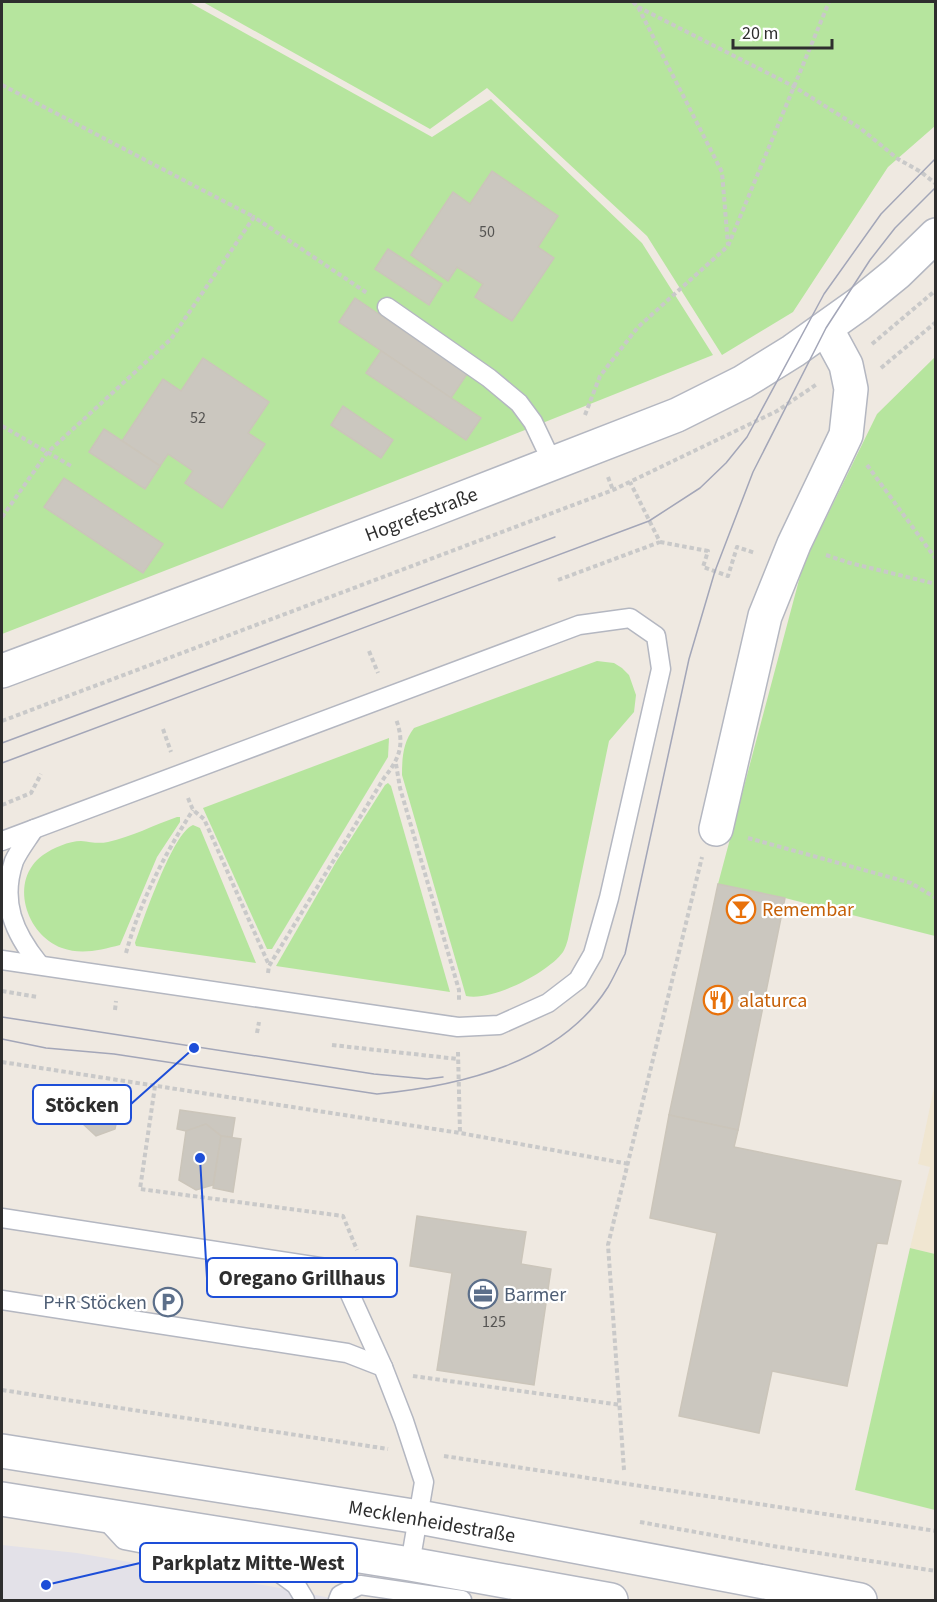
<svg xmlns="http://www.w3.org/2000/svg" width="937" height="1602" font-family="'Source Sans 3',sans-serif">
	<style>
		.industrial { fill: #e3e1e8 }
		.education { fill: #f0e6d1 }
		.green { fill: #b6e59e }
		.building { fill: #cbc7bf; stroke: #cbc5ba; stroke-width: 1.5 }
		.lines { fill: none; stroke-linecap: round; stroke-linejoin: round }
		.lane-casing { stroke: #b4b7c1; stroke-width: 21 }
		.street-casing { stroke: #b4b7c1; stroke-width: 36 }
		.secondary-casing { stroke: #b4b7c1; stroke-width: 36 }
		.path { stroke: #c9c9c9; stroke-width: 4; stroke-dasharray: 4.5 3; stroke-linecap: butt }
		.lane { stroke: #fff; stroke-width: 18 }
		.street { stroke: #fff; stroke-width: 33 }
		.secondary { stroke: #fff; stroke-width: 33 }
		.tram { stroke: #a3a6b8; stroke-width: 1.5 }
		.labels { text-anchor: middle; stroke-width: 4.5; stroke-linejoin: round; paint-order: stroke }
		.number-label { font-size: 16px; fill: #555452 }
		.street-label { font-size: 20px; fill: #2e2e2e; stroke: #fff }
		.food-label { font-size: 20px; fill: #c56008; stroke: #fff; text-anchor: start }
		.service-label { font-size: 20px; fill: #4e5e75; stroke: #fff; text-anchor: start }
		.leader { fill: none; stroke: #1d4ed8; stroke-width: 2 }
		.callout-dot { fill: #1d4ed8; stroke: #fff; stroke-width: 2 }
		.callout { fill: #fff; stroke: #1d4ed8; stroke-width: 2 }
		.callout-label { font-size: 21px; text-anchor: middle; font-weight: bold; fill: #2e2e2e }
	</style>
	<rect width="100%" height="100%" fill="#efe9e1"/>
	<polygon class="industrial" points="2,1545 77,1553 280,1588 341,1600 2,1600"/>
	<polygon class="education" points="935,1083 935,1254 910,1248 930,1167 918,1164"/>
	<g class="green">
		<polygon points="2,2 189,2 432,137 491,99 642,243 713,355 485,446 2,634"/>
		<polygon points="203,2 935,2 935,126 888,167 793,312 722,355 647,236 487,88 430,129"/>
		<polygon points="935,357 935,936 785,898 718,884 803,565 877,414"/>
		<path d="M597,661L614,663L622,668L629,675L636,695L634,712L609,741L568,939C567,943 565,949 563,952C548,973 491,1002 466,996L402,775C402,758 403,742 414,728Z"/>
		<polygon points="389,738 388,757 272,949 267,949 203,808"/>
		<polygon points="388,783 391,786 450,992 276,966 336,862 385,785"/>
		<path d="M177,817H180V822L157,857L120,945C101,950 81,955 62,948C26,935 8,880 43,855C53,848 69,841 81,841C91,842 98,844 108,842C131,837 154,825 177,817Z"/>
		<path d="M193,825L200,828L256,963L136,946L135,943C143,921 173,832 193,825Z"/>
		<polygon points="910,1248 935,1254 935,1510 855,1490"/>
	</g>
	<g class="building">
		<polygon points="492,171 558,216 538,247 554,258 512,321 475,297 483,284 457,267 448,281 411,255 453,192 470,204"/>
		<polygon points="388,249 442,284 429,305 375,269"/>
		<polygon points="355,298 467,374 451,398 339,322"/>
		<polygon points="381,351 481,418 466,440 366,373"/>
		<polygon points="203,358 269,402 248,433 265,444 222,508 185,483 193,471 168,454 160,466 122,441 163,379 181,391"/>
		<polygon points="343,406 393,440 381,458 331,425"/>
		<polygon points="104,429 160,466 145,489 89,452"/>
		<polygon points="64,478 163,544 143,573 44,507"/>
		<polygon points="718,884 785,898 738,1130 669,1115"/>
		<polygon points="105,1097 119,1110 115,1129 96,1136 82,1123 86,1103"/>
		<polygon points="180,1110 235,1118 232,1137 221,1136 206,1124 186,1131 177,1129"/>
		<polygon points="669,1115 738,1130 734,1147 901,1181 887,1244 877,1243 847,1386 772,1371 759,1433 679,1416 717,1233 650,1218"/>
		<polygon points="206,1124 221,1136 213,1185 196,1190 179,1180 186,1131"/>
		<polygon points="221,1136 241,1139 233,1192 213,1188"/>
		<polygon points="417,1216 526,1232 521,1264 551,1269 534,1385 437,1370 452,1273 410,1266"/>
	</g>
	<g class="lines">
		<g class="lane-casing">
			<g id="lane">
				<polyline points="387,307 489,378 519,403 533,422 553,464"/>
				<path d="M34,829C27,840 19,850 14,861C0,902 14,933 39,964"/>
				<polyline points="2,841 579,625 630,618 656,636 661,669 609,898 593,954 578,980 548,1003 499,1025 458,1027 2,960"/>
				<polyline points="2,1218 339,1270 383,1367 404,1421 424,1482 410,1564"/>
				<polyline points="2,1300 347,1353 383,1367"/>
				<polyline points="102,1516 124,1540 274,1569 296,1585 305,1600"/>
				<polyline points="338,1600 340,1595 360,1585 462,1600"/>
			</g>
		</g>
		<g class="street-casing">
			<polyline id="street" points="716,829 765,616 794,544 846,435 851,389 846,365 826,328"/>
		</g>
		<g class="secondary-casing">
			<g id="secondary">
				<polyline points="2,671 422,514 677,415 743,382 793,351 859,304 897,273 936,235"/>
				<polyline points="2,1451 419,1517 860,1600"/>
				<polyline points="2,1499 410,1564 611,1600"/>
			</g>
		</g>
		<g class="path">
			<polyline points="633,2 638,7 722,172 728,245"/>
			<polyline points="638,7 793,86 860,128 898,159 921,172 936,184"/>
			<polyline points="2,85 254,217"/>
			<polyline points="872,344 936,290"/>
			<polyline points="881,368 936,322"/>
			<polyline points="585,415 600,376 638,327 728,246 829,2"/>
			<polyline points="2,426 71,466"/>
			<polyline points="867,465 936,559"/>
			<polyline points="608,477 613,490"/>
			<polyline points="2,517 47,453 171,339 254,217 367,293"/>
			<polyline points="660,542 708,551 703,567 728,576 737,547 755,553"/>
			<polyline points="826,555 850,563 936,584"/>
			<polyline points="558,580 660,542 630,482"/>
			<polyline points="369,651 378,673"/>
			<polyline points="2,721 613,490 777,411 817,384"/>
			<polyline points="163,729 171,752"/>
			<polyline points="396,764 400,788 459,990 459,1002"/>
			<polyline points="188,798 193,810 204,819 269,965"/>
			<polyline points="2,805 31,793 41,774"/>
			<polyline points="748,838 911,883 936,898"/>
			<path d="M126,953C140,902 164,855 193,810"/>
			<path d="M268,973L269,966L384,778C400,758 405,744 396,719"/>
			<polyline points="2,991 38,997"/>
			<polyline points="115,1010 116,1001"/>
			<polyline points="257,1033 259,1022"/>
			<polyline points="332,1045 458,1059"/>
			<polyline points="458,1052 460,1133"/>
			<polyline points="2,1062 460,1133 629,1164"/>
			<polyline points="155,1086 140,1189 343,1216 357,1250"/>
			<polyline points="413,1376 621,1405"/>
			<polyline points="2,1390 388,1449"/>
			<polyline points="444,1456 936,1531"/>
			<polyline points="624,1470 608,1245 702,857"/>
			<polyline points="640,1522 773,1546 936,1571"/>
		</g>
		<use href="#lane" class="lane"/>
		<use href="#street" class="street"/>
		<use href="#secondary" class="secondary"/>
		<g class="tram">
			<polyline points="2,743 555,537"/>
			<polyline points="2,763 649,521 700,488 726,463 747,437 824,294 881,214 936,158"/>
			<polyline points="2,1017 374,1074 427,1079 443,1077"/>
			<path d="M2,1039L46,1048L114,1054L377,1094C460,1086 560,1063 608,987C614,977 619,965 625,954L689,659L715,571L753,472L826,328L870,260L895,228L936,187"/>
		</g>
	</g>
	<defs>
		<g id="bar-ring" transform="scale(1.5)"><circle r="9.5" fill="#fff" stroke="#e8710a" stroke-width="1.5"/><path d="M-6-5H6L.8 .8V4.5H3.5V6h-7V4.5H-.8V.8Z" fill="#e8710a"/></g>
		<g id="restaurant-ring" transform="scale(1.5)"><circle r="9.5" fill="#fff" stroke="#e8710a" stroke-width="1.5"/><path d="M-5-6h1v4h1v-4h1v4h1v-4h1v5L-1.5 .5V6h-2V.5L-5-1ZM5-6V6H3V1.5H1.5Q1.5-4 5-6Z" fill="#e8710a"/></g>
		<g id="office-ring" transform="scale(1.5)"><circle r="9.5" fill="#fff" stroke="#5c6f8a" stroke-width="1.5"/><path d="M-6-3h4V-5.5h4V-3h4V5H-6ZM-1-4.5V-3h2v-1.5ZM-6 0V1H6V0Z" fill="#5c6f8a"/></g>
		<g id="parking-ring" transform="scale(1.5)"><circle r="9.5" fill="#fff" stroke="#5c6f8a" stroke-width="1.5"/><path d="M-3.5-5.5H1a3.5 3.5 0 0 1 0 7H-1V5.5H-3.5ZM-1-3.4V-.6H.8a1.4 1.4 0 0 0 0-2.8Z" fill="#5c6f8a"/></g>
	</defs>
	<g fill-rule="evenodd">
		<use href="#bar-ring" x="741" y="909"/>
		<use href="#restaurant-ring" x="718" y="1000"/>
		<use href="#office-ring" x="483" y="1294"/>
		<use href="#parking-ring" x="168" y="1302"/>
	</g>
	<g class="labels">
		<g class="number-label">
			<text x="487" y="237">50</text>
			<text x="198" y="423">52</text>
			<text x="494" y="1327">125</text>
		</g>
		<g class="street-label">
			<text transform="translate(421 514) rotate(-21)" y="7">Hogrefestraße</text>
			<text transform="translate(432 1521) rotate(10)" y="7">Mecklenheidestraße</text>
		</g>
		<g class="food-label">
			<text x="762" y="916">Remembar</text>
			<text x="739" y="1007">alaturca</text>
		</g>
		<g class="service-label">
			<text x="504" y="1301">Barmer</text>
			<text x="147" y="1309" text-anchor="end">P+R Stöcken</text>
		</g>
	</g>
	<path class="leader" d="M194 1048L131 1104M200 1158L207 1278M46 1585L140 1563"/>
	<g class="callout-dot">
		<circle cx="194" cy="1048" r="6"/>
		<circle cx="200" cy="1158" r="6"/>
		<circle cx="46" cy="1585" r="6"/>
	</g>
	<g class="callout">
		<rect x="33" y="1085" width="98" height="39" rx="6"/>
		<rect x="207" y="1258" width="190" height="39" rx="6"/>
		<rect x="140" y="1543" width="217" height="39" rx="6"/>
	</g>
	<g class="callout-label">
		<text x="82" y="1112">Stöcken</text>
		<text x="302" y="1285">Oregano Grillhaus</text>
		<text x="248" y="1570">Parkplatz Mitte-West</text>
	</g>
	<rect width="937" height="1602" fill="none" stroke="#2e2e2e" stroke-width="6"/>
	<path d="M733 39v9h99v-9" fill="none" stroke="#2e2e2e" stroke-width="3"/>
	<text x="742" y="39" font-size="18" fill="#2e2e2e" stroke="#ffffff" stroke-width="4.5" paint-order="stroke">20 m</text>
</svg>
